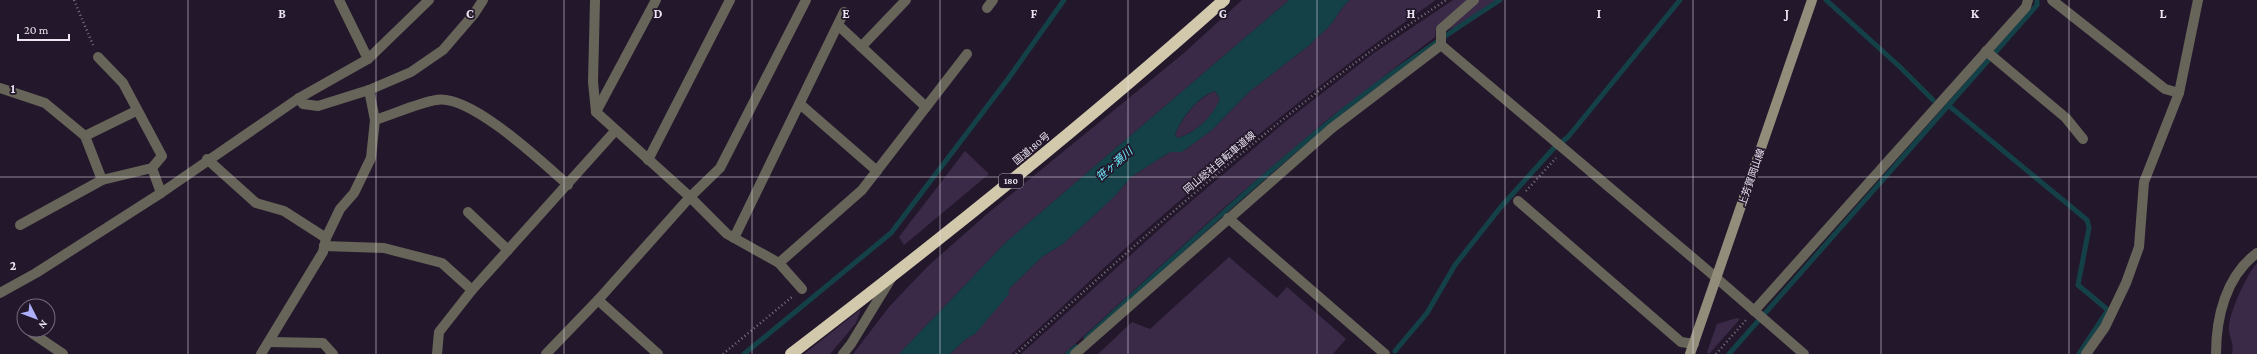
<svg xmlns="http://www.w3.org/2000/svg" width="2257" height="354" font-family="'Crimson Pro','Noto Sans JP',serif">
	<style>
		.green { fill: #3b2948 }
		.water { fill: #144047; fill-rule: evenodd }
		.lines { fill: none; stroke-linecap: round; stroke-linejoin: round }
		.stream { stroke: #144047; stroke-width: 5 }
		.path { stroke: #7b7282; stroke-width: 2.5; stroke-dasharray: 1 3; stroke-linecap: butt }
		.street { stroke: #676459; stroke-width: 10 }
		.secondary { stroke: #928c7a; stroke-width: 10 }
		.highway { stroke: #d2c8ac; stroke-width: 12 }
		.grid { fill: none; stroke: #ece5f2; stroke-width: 1; stroke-opacity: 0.55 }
		.labels { text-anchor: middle; stroke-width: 3.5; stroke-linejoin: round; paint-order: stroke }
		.shield { fill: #23182b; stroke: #b0a8b6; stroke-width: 1 }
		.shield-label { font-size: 9px; font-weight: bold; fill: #ece5f2 }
		.street-label { font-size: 10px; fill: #ece5f2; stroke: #23182b }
		.water-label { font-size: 11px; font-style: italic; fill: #6de7f9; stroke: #23182b }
		.grid-label { font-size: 13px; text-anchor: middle; font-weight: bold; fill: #ece5f2; stroke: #23182b; stroke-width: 3.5; stroke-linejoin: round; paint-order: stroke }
	</style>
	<rect width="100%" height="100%" fill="#23182b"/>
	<g class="green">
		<polygon points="1242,0 1289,0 1006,242 899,354 853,354 889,307 927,267 987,214 1184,53"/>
		<path d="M1350,0H1436C1343,65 1256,135 1170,209C1115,256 1064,306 1011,354H950L966,339L976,333L1009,289L1042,257L1063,244L1115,196L1131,177L1170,152H1182L1212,130L1249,92L1311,44C1317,36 1326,31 1332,23C1338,15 1342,6 1350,0Z"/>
		<polygon points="1453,0 1468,0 1436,28 1435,37 1327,120 1226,206 1064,354 1021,354 1174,216 1285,122 1374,53"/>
		<polygon points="1477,0 1496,0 1455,27 1447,30"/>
		<path d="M1215,91L1220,99C1212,118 1197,131 1178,138L1175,135C1181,119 1198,97 1215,91Z"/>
		<polygon points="965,151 989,174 904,245 899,237"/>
		<polygon points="1229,257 1277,298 1287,287 1346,339 1333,354 1098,354 1132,322 1150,329"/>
		<path d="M2257,263V354H2232C2235,344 2228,336 2229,326C2230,311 2247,274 2257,263Z"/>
		<polygon points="861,309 856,323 830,354 804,354"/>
		<polygon points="1737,318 1740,319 1709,354 1707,352 1717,324"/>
	</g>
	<path class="water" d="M1289,0H1350C1342,6 1338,15 1332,23C1326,31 1317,36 1311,44L1249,92L1212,130L1182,152H1170L1131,177L1115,196L1063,244L1042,257L1009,289V294L976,333L966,339L950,354H899L1006,242ZM1215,91L1220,99C1212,117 1197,132 1178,138L1175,135C1181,119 1198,96 1215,91Z"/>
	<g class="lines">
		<g class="stream">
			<polyline points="1826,0 1899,66 1933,100"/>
			<polyline points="1948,105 2087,220 2089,228 2078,285 2108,310 2079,354"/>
			<path d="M1086,338C1166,265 1244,191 1328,123C1382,78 1441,38 1500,0"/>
			<polyline points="1395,351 1427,313 1455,265 1500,208 1553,149 1568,137 1680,0"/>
			<polyline points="744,354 891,233 1008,79 1064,0"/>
			<polyline points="1068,354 1076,347"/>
			<polyline points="1729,354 2037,5 2037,0"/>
		</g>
		<g class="path">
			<polyline points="74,0 93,45"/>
			<polyline points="1526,191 1556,158"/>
			<polyline points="723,354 792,297"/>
			<path d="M1016,354C1130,248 1246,144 1371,51C1395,33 1421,17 1446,0"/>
			<polyline points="1716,354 1746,320"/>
		</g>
		<g class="street">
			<polyline points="339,0 368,59"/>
			<polyline points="595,0 593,82 596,112"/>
			<polyline points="1474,0 1441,29 1441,45 1706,269 1804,354"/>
			<polyline points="2052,0 2165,89 2179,93"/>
			<polyline points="987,8 993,0"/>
			<polyline points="838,25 926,107"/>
			<polyline points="861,47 906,0"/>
			<polyline points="1986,51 2066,118 2083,139"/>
			<polyline points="98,57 123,83 162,156 152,168 161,193"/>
			<polyline points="0,88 45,103 85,136 136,111"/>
			<polyline points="299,98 303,104 318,106 369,90 411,72 443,50 474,14 483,0"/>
			<polyline points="800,104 877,171"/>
			<path d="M375,120C394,114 418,103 436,100C470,93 543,163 568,185"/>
			<polyline points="85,136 102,180 152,168"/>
			<polyline points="207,159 256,203 284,211 326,238 323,252 261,354"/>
			<polyline points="648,160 730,0"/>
			<polyline points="1518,201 1681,342 1694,344"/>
			<polyline points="468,212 508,250"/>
			<polyline points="1228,218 1385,354"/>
			<polyline points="20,225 102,180"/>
			<polyline points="326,238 340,209 354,193 371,158 375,120 369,90"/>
			<polyline points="734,238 844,12"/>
			<polyline points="324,246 384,248 442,263 472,290"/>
			<polyline points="779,263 862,190 967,54"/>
			<polyline points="802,289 779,263 727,234 690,197 720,168 806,0"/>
			<polyline points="0,293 36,273 161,193 299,98 368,59 429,0"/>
			<polyline points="598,300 658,354"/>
			<polyline points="1754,311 2026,7 2028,0"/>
			<polyline points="32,333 63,354"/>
			<polyline points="269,342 323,343 333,354"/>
			<polyline points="437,354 439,332 472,290 615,131"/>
			<polyline points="546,354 598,300 690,197 596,112 656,0"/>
			<polyline points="843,354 851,344 892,277"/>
			<polyline points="1075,354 1332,128 1441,45"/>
			<polyline points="2086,354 2105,327 2126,283 2139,247 2144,182 2179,93 2198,0"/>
			<path d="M2216,354C2216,317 2226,276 2257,253"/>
		</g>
		<polyline class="secondary" points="1690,354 1812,0"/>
		<path class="highway" d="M791,354C939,241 1085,124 1224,0"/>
	</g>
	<path class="grid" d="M188,0V354M376,0V354M564,0V354M752,0V354M940,0V354M1128,0V354M1317,0V354M1505,0V354M1693,0V354M1881,0V354M2069,0V354M0,177H2257"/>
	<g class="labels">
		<rect class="shield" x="999" y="174" width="24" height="14" rx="3"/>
		<g class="shield-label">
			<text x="1011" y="184">180</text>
		</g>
		<g class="street-label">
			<text transform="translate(1031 148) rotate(-40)" y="4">国道180号</text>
			<text transform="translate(1219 162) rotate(-40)" y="4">岡山総社自転車道線</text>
			<text transform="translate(1751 177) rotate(-71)" y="4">上芳賀岡山線</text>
		</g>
		<g class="water-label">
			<text transform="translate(1114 164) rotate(-41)" y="4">笹ヶ瀬川</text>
		</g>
	</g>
	<g class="grid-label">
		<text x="282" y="18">B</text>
		<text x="470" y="18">C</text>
		<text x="658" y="18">D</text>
		<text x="846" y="18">E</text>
		<text x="1034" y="18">F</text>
		<text x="1223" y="18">G</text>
		<text x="1411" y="18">H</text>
		<text x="1599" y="18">I</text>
		<text x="1787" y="18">J</text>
		<text x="1975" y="18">K</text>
		<text x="2163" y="18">L</text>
		<text x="13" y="93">1</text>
		<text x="13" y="270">2</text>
	</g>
	<g transform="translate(36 318) rotate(132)"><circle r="19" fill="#23182b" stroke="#736a7b"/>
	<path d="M0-3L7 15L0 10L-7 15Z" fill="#adaffb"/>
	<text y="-6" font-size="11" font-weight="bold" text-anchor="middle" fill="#ece5f2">N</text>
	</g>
	<path d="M18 34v6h51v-6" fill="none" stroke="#ece5f2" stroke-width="2"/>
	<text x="24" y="34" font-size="12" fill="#ece5f2" stroke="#23182b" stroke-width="3" paint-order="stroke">20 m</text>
</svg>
